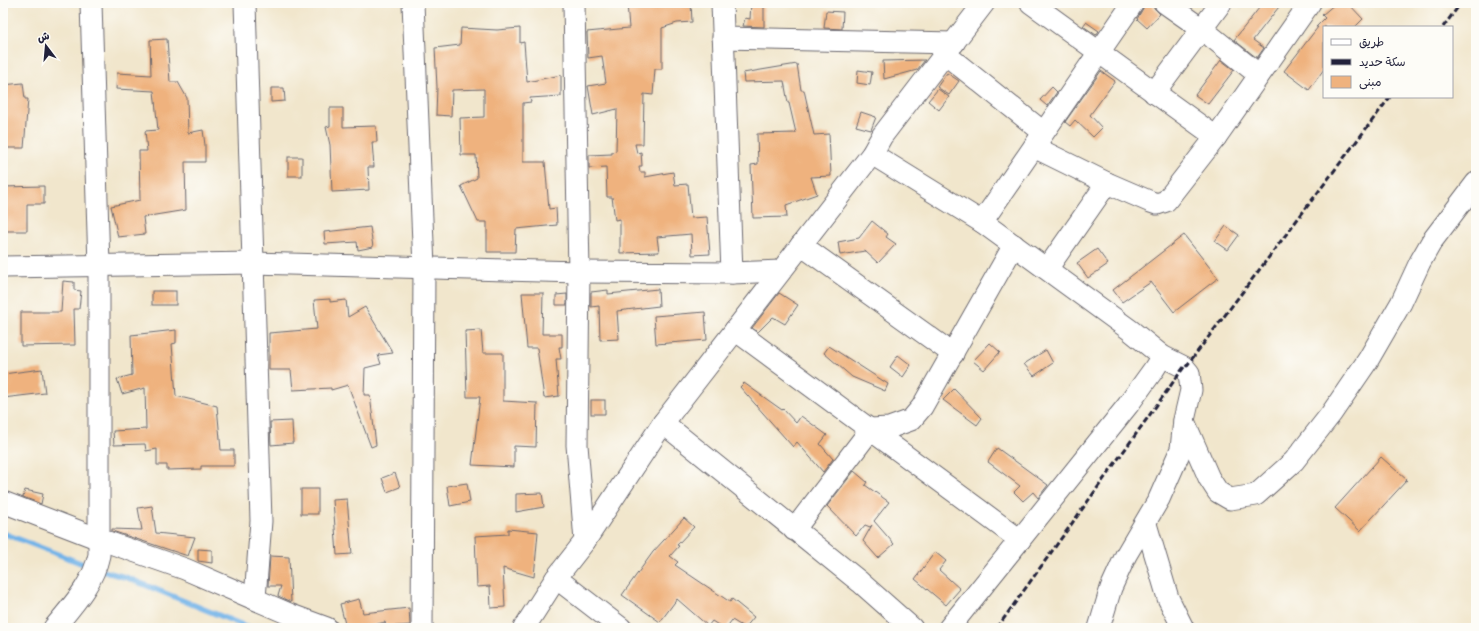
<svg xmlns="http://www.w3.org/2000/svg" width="1479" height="631" font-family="Pangolin,'Playpen Sans Arabic',sans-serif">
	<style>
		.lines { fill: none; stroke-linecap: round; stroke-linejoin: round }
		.stream { stroke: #73b4e8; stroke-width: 5.5 }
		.building { fill: #efb27e }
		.street-casing { stroke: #6a676e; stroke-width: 23 }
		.street { stroke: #fff; stroke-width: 21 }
		.rail { stroke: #22223b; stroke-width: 3; stroke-dasharray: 6 3; stroke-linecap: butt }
	</style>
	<rect width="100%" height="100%" fill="#fdfcf7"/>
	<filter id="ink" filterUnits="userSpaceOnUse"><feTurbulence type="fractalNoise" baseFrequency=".025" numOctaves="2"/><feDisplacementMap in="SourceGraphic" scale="8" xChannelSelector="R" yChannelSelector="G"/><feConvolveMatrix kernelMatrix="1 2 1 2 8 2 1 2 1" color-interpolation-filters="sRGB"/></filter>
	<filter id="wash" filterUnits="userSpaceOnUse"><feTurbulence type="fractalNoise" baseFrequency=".012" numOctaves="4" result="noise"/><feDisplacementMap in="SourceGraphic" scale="16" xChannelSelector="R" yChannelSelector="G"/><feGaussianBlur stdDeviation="0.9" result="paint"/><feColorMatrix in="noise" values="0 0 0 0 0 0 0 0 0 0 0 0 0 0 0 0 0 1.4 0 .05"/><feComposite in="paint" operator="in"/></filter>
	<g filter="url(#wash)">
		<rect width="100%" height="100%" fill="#f1e6cc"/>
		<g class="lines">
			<g class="stream">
				<polyline points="3,533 91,567"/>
				<polyline points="99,570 128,578 250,628"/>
			</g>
		</g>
		<g id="blocks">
			<g class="building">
				<polygon points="627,3 691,3 692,22 677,23 662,28 662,69 655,69 653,95 644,94 643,144 635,144 637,153 641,152 642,166 639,166 640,172 645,172 645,177 673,172 675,185 688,184 691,218 707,217 710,254 692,255 691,234 657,237 659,252 620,253 620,219 615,220 612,197 607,197 606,167 589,168 589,155 612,154 612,152 616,151 617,109 593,115 588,86 606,83 602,56 588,58 587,32 629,28"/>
				<polygon points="751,3 764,3 764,27 743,26 745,18 750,19"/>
				<polygon points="1146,3 1153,3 1154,8 1160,14 1147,28 1137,19"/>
				<polygon points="1263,3 1282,3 1253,40 1264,48 1257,58 1234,40"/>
				<polygon points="1336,3 1348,3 1363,19 1355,27 1324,27 1324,69 1309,90 1284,71 1318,27 1316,27 1325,18 1322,15"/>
				<polygon points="826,11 843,12 842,29 824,28"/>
				<polygon points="1086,22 1099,31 1096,35 1083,26"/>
				<polygon points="461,28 497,30 520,28 520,43 524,42 527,82 561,75 561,96 530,98 531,102 523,103 523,162 545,162 549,209 556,208 557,225 516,229 515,252 487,252 487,222 478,222 461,186 477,178 476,155 461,155 460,118 484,117 484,89 452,90 451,116 436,115 437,87 435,48 460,45"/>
				<polygon points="167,39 170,82 178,82 187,98 188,133 203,130 205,145 205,162 185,162 186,210 143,217 145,234 118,237 111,206 140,200 139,151 147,151 145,131 158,130 154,91 116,89 117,73 151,75 150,40"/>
				<polygon points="925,60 917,70 884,79 883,61"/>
				<polygon points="1221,60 1234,70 1208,104 1195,95"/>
				<polygon points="797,64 801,90 804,90 814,135 829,134 831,176 811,177 817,194 786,205 787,217 753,218 751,165 758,164 757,134 796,133 789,103 788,103 784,81 744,82 743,73"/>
				<polygon points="858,70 872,72 870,85 857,83"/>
				<polygon points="1101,71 1115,81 1090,115 1102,128 1093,137 1075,120 1070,126 1065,122"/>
				<polygon points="947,73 959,81 949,95 937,87"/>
				<polygon points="23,83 25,99 28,99 24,148 3,148 3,85"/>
				<polygon points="1052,87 1057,92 1047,106 1040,100"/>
				<polygon points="271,88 284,88 285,101 271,102"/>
				<polygon points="938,89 949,97 939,110 928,101"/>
				<polygon points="330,108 343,108 343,127 376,126 377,142 372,142 374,167 368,167 369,190 332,192 330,145 326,127 330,126"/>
				<polygon points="861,112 876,117 871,130 856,126"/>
				<rect x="288" y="157" width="14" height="19"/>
				<polygon points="44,186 44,204 27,204 27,231 3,231 3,187"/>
				<polygon points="872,221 888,234 886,237 896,244 878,263 865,251 840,255 838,242 859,238"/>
				<polygon points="1226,226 1239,235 1228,250 1215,241"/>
				<polygon points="370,227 373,247 358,250 357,242 325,244 324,232"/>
				<polygon points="1184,235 1218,278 1174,312 1151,282 1122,302 1113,290"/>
				<polygon points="1097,249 1108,264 1088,278 1077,263"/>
				<polygon points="63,281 74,282 74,290 81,291 79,309 74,309 75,345 21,346 21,312 61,312"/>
				<polygon points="658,289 659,306 617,311 619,339 600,340 599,306 591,307 591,292 608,290 608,294"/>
				<rect x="152" y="291" width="24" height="14"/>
				<polygon points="522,293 543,293 542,334 562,334 562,347 559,347 561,359 556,359 559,396 544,398 537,348 527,348"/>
				<polygon points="779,293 798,305 785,324 773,317 758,332 752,328"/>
				<polygon points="567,294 567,305 556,305 556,295"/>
				<polygon points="330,299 330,302 346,300 348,317 365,307 393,353 378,355 381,364 365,368 364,395 370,395 376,445 371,447 348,385 331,390 331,388 293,390 291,370 269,370 269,333 317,329 314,300"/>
				<polygon points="705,312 707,340 656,344 654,316"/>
				<polygon points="176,330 176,343 172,344 176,396 217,406 221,450 234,450 234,466 201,466 201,469 167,470 167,465 157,465 157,449 146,451 145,444 114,445 113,431 146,429 145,388 122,394 117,379 132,375 131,335"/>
				<polygon points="481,330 483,353 503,353 503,401 537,403 536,447 514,446 514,467 472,465 480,397 467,397 465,331"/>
				<polygon points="990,343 1000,352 984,370 973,361"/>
				<polygon points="829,346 888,384 885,391 852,377 824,353"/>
				<polygon points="1046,350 1053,363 1034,376 1024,364"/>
				<polygon points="898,355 911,365 903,377 890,367"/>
				<polygon points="42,369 45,393 3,398 3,374"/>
				<polygon points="744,383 782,410 783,409 796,423 801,416 827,435 820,444 833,459 823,472 797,442 793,447 740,387"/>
				<polygon points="954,389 982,418 977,425 943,400"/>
				<rect x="591" y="400" width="14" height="14"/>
				<polygon points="292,421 293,443 271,445 270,422"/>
				<polygon points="997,448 1048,485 1038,498 1033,492 1023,501 1014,492 1020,486 988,462"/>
				<polygon points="1381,457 1407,480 1360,531 1335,508"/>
				<polygon points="854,471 867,482 865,485 889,502 874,521 894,544 878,558 863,541 872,525 870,527 865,525 856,536 827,506"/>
				<polygon points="395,473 400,487 387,492 382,478"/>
				<polygon points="467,483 470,502 450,506 447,486"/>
				<rect x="301" y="489" width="17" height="25"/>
				<polygon points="25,490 43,494 41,504 23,497"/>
				<polygon points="542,493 544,507 516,512 516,494"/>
				<polygon points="347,499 352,554 337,555 333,500"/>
				<polygon points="152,506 156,533 195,537 188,556 112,531 112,529 142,530 138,508"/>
				<polygon points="684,518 694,527 677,545 679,546 670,556 678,562 675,565 730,602 732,599 754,617 745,628 732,620 726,628 723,628 712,621 708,626 677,599 660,622 622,595 653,552"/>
				<polygon points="508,529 538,532 534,577 503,568 505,607 491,608 490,586 477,587 475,536 508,534"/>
				<polygon points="198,549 212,550 212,563 198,561"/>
				<polygon points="935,552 946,561 939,570 960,589 946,605 915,579"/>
				<polygon points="270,556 289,557 291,602 278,596 281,586 268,586"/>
				<polygon points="359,599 363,613 409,608 410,625 386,627 385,622 362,628 346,628 340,604"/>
			</g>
		</g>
	</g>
	<g filter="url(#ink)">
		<use href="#blocks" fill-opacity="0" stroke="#6a676e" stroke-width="1"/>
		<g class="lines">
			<g class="street-casing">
				<g id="street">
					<polyline points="245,3 261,521 255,598"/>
					<polyline points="413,3 424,267 422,628"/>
					<polyline points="574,3 579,272 577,445 585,541"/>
					<polyline points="722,3 732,273"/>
					<polyline points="1031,3 1216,137"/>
					<polyline points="1165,3 1202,29 1259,75"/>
					<polyline points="723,38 954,43"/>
					<polyline points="945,54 1043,132"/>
					<polyline points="1154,93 1221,3"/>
					<polyline points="1034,147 1107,183 1151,202 1157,204 1166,201 1216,137 1310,3"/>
					<polyline points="872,154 982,222 1130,330 1162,356 1184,367 1189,373 1191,390 1184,420 1181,449 1159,499 1126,555 1111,588 1099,628"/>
					<polyline points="982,222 1133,3"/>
					<polyline points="801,245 953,354"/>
					<polyline points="3,267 253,263 579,272 732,273 780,271"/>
					<polyline points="1047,269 1107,183"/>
					<polyline points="735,330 1020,540"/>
					<polyline points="1184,421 1209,478 1218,492 1230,499 1256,495 1294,461 1331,414 1368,360 1401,303 1420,262 1432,241 1476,183"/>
					<polyline points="663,423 860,582 912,628"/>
					<polyline points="3,502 99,539 185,569 289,614 327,628"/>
					<polyline points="1146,524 1168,598 1183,628"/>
					<polyline points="794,530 871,429 889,428 911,420 922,407 1014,245"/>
					<polyline points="556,578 621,628"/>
					<path d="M54,628C72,606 93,584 99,555V266L91,3"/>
					<polyline points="524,628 556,578 585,541 663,423 872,154 882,136 984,3"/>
					<polyline points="949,628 1128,405 1154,369 1162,356"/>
				</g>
			</g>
			<use href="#street" class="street"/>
			<g class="rail">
				<polyline points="1443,27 1461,3"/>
				<polyline points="997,628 1184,367 1185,368 1390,97"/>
			</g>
		</g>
	</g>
	<rect width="1479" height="631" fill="none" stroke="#fdfcf7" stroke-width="16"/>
	<rect x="1323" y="26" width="130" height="72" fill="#fdfcf7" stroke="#a5a5ac"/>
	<rect x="1331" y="39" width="20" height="6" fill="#ffffff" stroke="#a5a5ac"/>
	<text x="1359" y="46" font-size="12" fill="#22223b">طريق</text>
	<rect x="1331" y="59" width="20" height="6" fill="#22223b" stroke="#a5a5ac"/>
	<text x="1359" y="66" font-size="12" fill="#22223b">سكة حديد</text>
	<rect x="1331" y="76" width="20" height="12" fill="#efb27e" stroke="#a5a5ac"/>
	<text x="1359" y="86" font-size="12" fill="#22223b">مبنى</text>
	<g transform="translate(46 46) rotate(344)" stroke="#fdfcf7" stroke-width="3" paint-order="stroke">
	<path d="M0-3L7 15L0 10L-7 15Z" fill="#22223b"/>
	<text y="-6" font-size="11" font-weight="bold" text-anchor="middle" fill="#22223b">ش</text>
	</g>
</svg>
